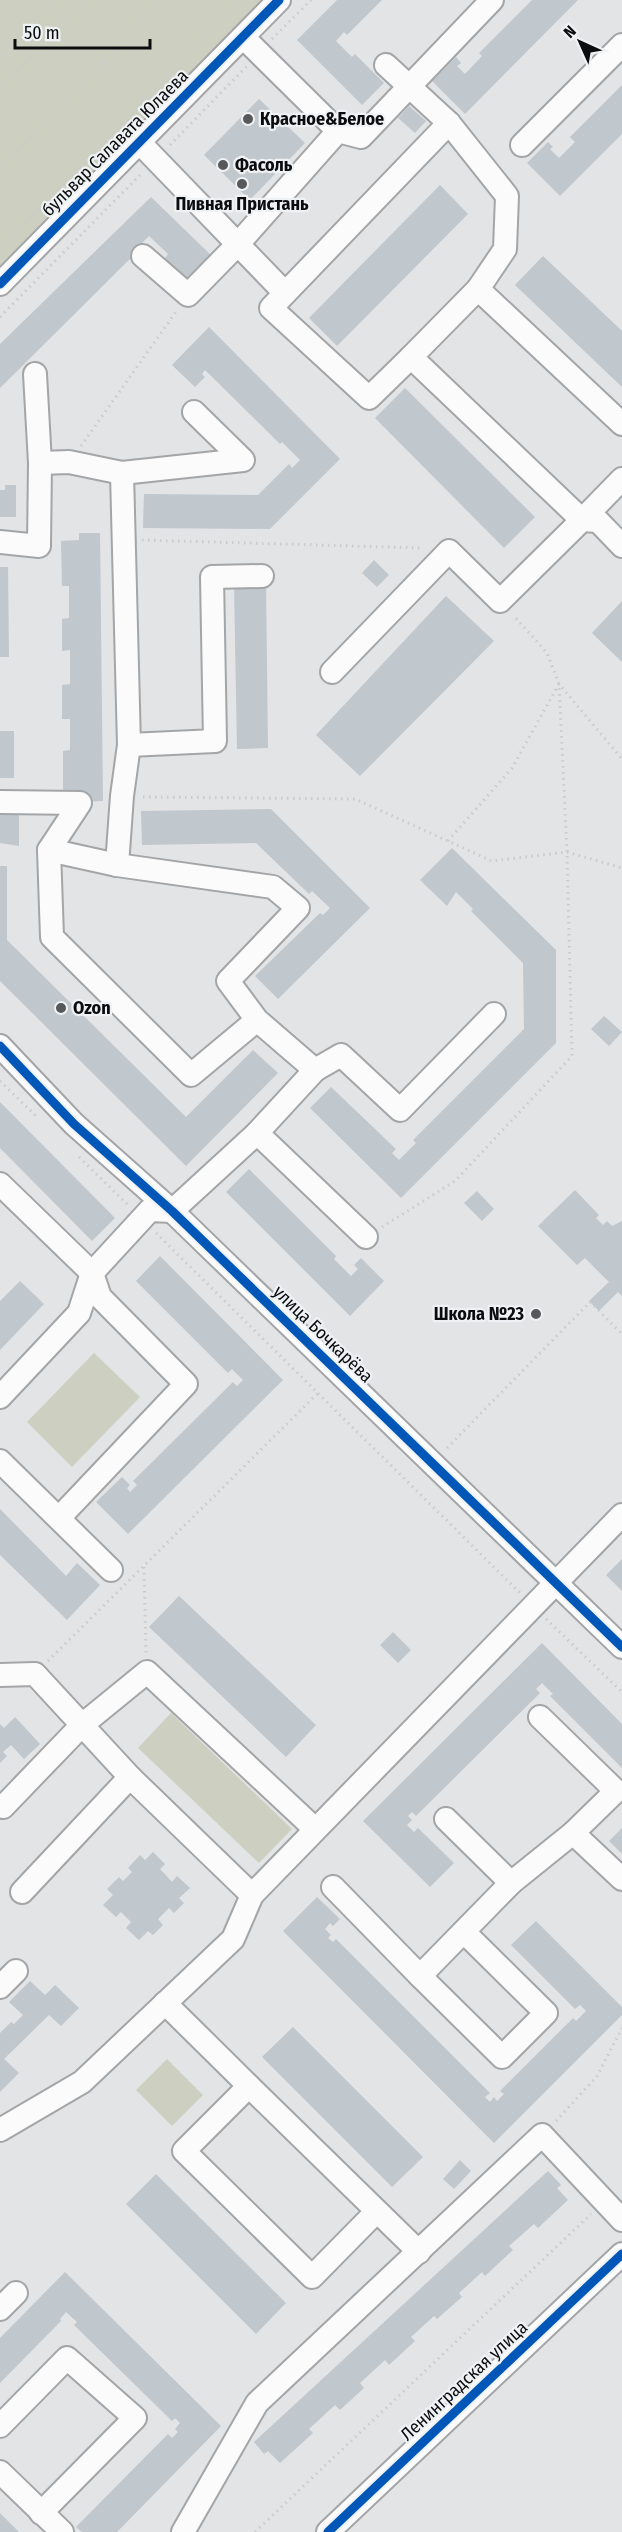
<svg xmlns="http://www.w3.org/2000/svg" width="622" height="2532" font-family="'Fira Sans Condensed',sans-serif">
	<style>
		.green { fill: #cdd0c1 }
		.building { fill: #c0c7cd }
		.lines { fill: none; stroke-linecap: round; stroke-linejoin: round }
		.minor-casing { stroke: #a4a5a7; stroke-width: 26 }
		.path { stroke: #cacbcc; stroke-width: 3; stroke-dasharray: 1.5 4.5; stroke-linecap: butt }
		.minor { stroke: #fbfbfb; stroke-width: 22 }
		.cycleway-casing { stroke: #eff2f4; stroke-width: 13 }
		.cycleway { stroke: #0057b8; stroke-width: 9 }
		.poi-dot { fill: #565859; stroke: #eff2f4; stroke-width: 2 }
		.labels { text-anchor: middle; stroke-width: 4.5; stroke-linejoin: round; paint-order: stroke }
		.poi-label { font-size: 18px; font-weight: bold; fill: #0b0c0d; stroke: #eff2f4; text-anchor: start }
		.street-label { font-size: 18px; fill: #0b0c0d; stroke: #eff2f4 }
	</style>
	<rect width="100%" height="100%" fill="#e2e4e6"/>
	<g class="green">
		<polygon points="0,0 263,0 0,272"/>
		<polygon points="94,1353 140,1397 72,1467 27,1422"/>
		<polygon points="171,1713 292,1829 259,1863 138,1748"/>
		<polygon points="167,2059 203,2095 172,2126 136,2090"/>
	</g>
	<g class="building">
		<polygon points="337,0 382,0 347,35 344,32 336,41 352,57 355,54 384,83 362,105 297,40"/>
		<polygon points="532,0 578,0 465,114 432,81 456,57 461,63 457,66 465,74 482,56 479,53"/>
		<polygon points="622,85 622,134 560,196 527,163 548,142 553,147 550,149 559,158 575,142 570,137"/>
		<polygon points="259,99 305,143 250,200 204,155"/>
		<polygon points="409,106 426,121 415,133 398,118"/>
		<polygon points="440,185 468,214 337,346 309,318"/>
		<polygon points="151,197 217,261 193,286 165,258 168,254 149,236 142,243 144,245 0,388 0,344"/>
		<polygon points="543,256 622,331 622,387 515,285"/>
		<polygon points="209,327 340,459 270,529 143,528 144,494 258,495 289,464 292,468 300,460 282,442 280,444 205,370 202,374 205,377 195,387 172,365"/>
		<polygon points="405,388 535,517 504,548 375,418"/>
		<polygon points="5,485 16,485 16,517 0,517 0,490 5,490"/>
		<polygon points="79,533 100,533 103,801 79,802 63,795 63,751 70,750 70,719 62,719 62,685 70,684 70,650 62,651 62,619 69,618 69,586 62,586 61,541 79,540"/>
		<polygon points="374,560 389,575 377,587 362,573"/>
		<polygon points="0,567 8,567 9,657 0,657"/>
		<polygon points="266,584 268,748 237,749 234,585"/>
		<polygon points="446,596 494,641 360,776 316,735"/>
		<polygon points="622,601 622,662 592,633"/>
		<rect x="0" y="731" width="14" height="47"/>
		<polygon points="271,809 370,908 278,999 255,976 320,913 323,915 330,908 312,891 309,894 256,843 142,845 141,811"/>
		<polygon points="0,814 19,814 19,846 0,843"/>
		<polygon points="452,848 556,950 556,1043 401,1198 310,1108 331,1087 396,1149 392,1153 399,1160 416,1143 413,1140 524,1029 523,963 471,911 473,909 456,892 447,906 420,880"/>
		<polygon points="0,866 7,866 7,940 186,1117 253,1050 278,1073 186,1166 0,981"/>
		<polygon points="604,1016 622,1032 609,1046 591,1029"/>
		<polygon points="0,1102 115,1218 92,1241 0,1148"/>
		<polygon points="249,1169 336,1256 334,1259 351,1276 358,1269 354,1265 361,1258 384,1281 350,1316 226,1192"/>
		<polygon points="575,1190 599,1215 596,1218 603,1225 607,1221 612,1226 622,1221 622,1296 618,1292 599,1311 589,1301 609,1282 585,1258 577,1265 538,1226"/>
		<polygon points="477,1191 494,1209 482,1221 464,1203"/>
		<polygon points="160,1256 283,1380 128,1534 96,1502 122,1477 130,1485 127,1488 130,1492 137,1485 133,1481 233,1382 237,1386 243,1380 232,1369 228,1373 136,1281"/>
		<polygon points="20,1281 44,1304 0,1350 0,1301"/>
		<polygon points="0,1509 66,1576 77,1563 100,1585 67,1620 0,1555"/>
		<polygon points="622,1559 622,1591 606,1575"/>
		<polygon points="179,1596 316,1725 286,1757 149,1627"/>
		<polygon points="393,1632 411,1650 398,1663 380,1645"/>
		<polygon points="542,1643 622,1724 622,1768 550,1696 553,1694 542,1683 536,1689 540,1693 416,1816 412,1812 408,1816 412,1820 407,1825 414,1832 418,1828 454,1863 430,1887 363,1821"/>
		<polygon points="15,1717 40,1744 24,1759 11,1745 3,1752 7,1756 0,1763 0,1724 4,1728"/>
		<polygon points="622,1828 622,1854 609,1841"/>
		<polygon points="153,1852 165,1864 160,1869 172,1882 177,1876 190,1888 179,1898 184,1903 174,1913 169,1908 158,1919 163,1925 153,1935 148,1931 139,1940 126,1928 131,1922 121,1912 116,1917 103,1905 113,1895 107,1889 119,1877 123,1881 132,1872 128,1868 140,1855 145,1860"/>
		<polygon points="317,1897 340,1919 333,1926 330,1923 325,1929 331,1935 328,1938 333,1942 336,1939 490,2093 485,2097 490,2102 494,2097 497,2101 504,2094 500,2091 573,2018 576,2021 586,2011 580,2005 575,2009 511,1945 536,1921 622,2007 622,2015 494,2143 283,1931"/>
		<polygon points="30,1981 45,1995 55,1985 79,2008 61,2026 49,2015 4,2059 19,2073 0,2092 0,2033 11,2022 14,2024 23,2015 9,2002"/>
		<polygon points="293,2027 423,2157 392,2187 262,2057"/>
		<polygon points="460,2160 471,2171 454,2189 443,2179"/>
		<polygon points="548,2171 561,2185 557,2188 568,2200 538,2228 534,2224 509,2246 513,2250 485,2276 482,2272 459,2293 462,2297 437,2319 434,2316 411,2337 415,2341 389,2365 385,2360 360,2383 364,2388 340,2410 335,2405 309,2429 313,2433 280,2463 268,2451 264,2454 254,2442"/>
		<polygon points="156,2174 286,2303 256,2334 126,2204"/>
		<polygon points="65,2272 221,2426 117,2532 82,2532 76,2527 168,2434 172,2438 178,2432 175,2429 180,2423 175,2418 172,2421 74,2325 77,2322 66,2312 60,2319 61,2321 0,2383 0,2338"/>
		<polygon points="0,2513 19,2532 0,2532"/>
	</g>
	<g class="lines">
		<g class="minor-casing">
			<g id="minor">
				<polyline points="243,37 338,131 361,137 492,0"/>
				<polyline points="386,65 449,123 507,196 505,249 478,289"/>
				<polyline points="139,142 285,293"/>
				<polyline points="522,145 622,45"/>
				<polyline points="143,256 188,295 237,245 338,131"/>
				<polyline points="0,284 279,0"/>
				<polyline points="411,357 369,398 271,308 449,123"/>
				<polyline points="40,463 69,462 122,473 243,460 194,412"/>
				<polyline points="622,479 582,520 598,521 622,546"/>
				<polyline points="0,542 39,546 40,463 35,374"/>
				<polyline points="332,672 449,551 500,601 582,520 411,357 478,289 622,424"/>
				<polyline points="129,745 215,741 212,577 262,576"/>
				<polyline points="0,802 80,803 49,850"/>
				<polyline points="117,865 122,796 129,745 122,473"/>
				<polyline points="257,1020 228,981 298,908 273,887 117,865 49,850 52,937 191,1075 257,1020 315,1070"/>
				<polyline points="0,1046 74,1124 172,1211 622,1647"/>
				<polyline points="257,1133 315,1070 341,1055 400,1110 494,1014"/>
				<polyline points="0,1184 92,1273 150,1210 172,1211 257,1133 366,1237"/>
				<polyline points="0,1397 79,1313 92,1273"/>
				<polyline points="0,1461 111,1570"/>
				<polyline points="59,1518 186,1384 100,1297 92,1273"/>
				<polyline points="0,1675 35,1674 82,1725 3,1807"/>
				<polyline points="540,1717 616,1791 573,1833 622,1879"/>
				<polyline points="446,1819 511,1883"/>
				<polyline points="333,1887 420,1976 511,1883 573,1833"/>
				<polyline points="22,1892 130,1777"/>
				<polyline points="252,1895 130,1777 82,1725 147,1672 315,1829"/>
				<polyline points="420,1976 502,2057 546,2013 464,1932"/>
				<polyline points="0,1987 16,1971"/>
				<polyline points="165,2003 249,2086"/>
				<polyline points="0,2130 82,2082 233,1939 252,1895 622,1515"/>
				<polyline points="377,2211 312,2277 184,2151 249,2086 419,2252"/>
				<polyline points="0,2309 16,2293"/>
				<polyline points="0,2426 67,2358 135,2418 41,2513"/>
				<polyline points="0,2472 62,2532"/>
				<polyline points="183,2532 257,2403 542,2135 622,2220"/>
				<polyline points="328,2532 622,2254"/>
			</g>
		</g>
		<g class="path">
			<polyline points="48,7 64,22"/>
			<polyline points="272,39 311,0"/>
			<polyline points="0,55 54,0"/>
			<polyline points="102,63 144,101"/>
			<polyline points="0,88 86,0"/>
			<polyline points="170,145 247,66"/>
			<polyline points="0,168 163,0"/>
			<polyline points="0,249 242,0"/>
			<polyline points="0,317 142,173"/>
			<polyline points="81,446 178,309"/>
			<polyline points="142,540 423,548"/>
			<polyline points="143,797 355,799 492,861 567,852 622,868"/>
			<polyline points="448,841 512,768 559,684 622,759"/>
			<polyline points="0,1081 37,1117"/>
			<polyline points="79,1157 128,1205"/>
			<polyline points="382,1227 455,1181 572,1056 567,852 559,684 547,653 514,616"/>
			<polyline points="156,1233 520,1593"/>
			<polyline points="447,1448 590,1302 622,1334"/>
			<polyline points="144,1567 146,1653"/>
			<polyline points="546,1619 622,1692"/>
			<polyline points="48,1661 319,1392"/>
			<polyline points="556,2121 597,2076 622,2028"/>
			<polyline points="255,2532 591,2214"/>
		</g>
		<use href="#minor" class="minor"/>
		<g class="cycleway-casing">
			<g id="cycleway">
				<polyline points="0,284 279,0"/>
				<polyline points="0,1046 74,1124 172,1211 622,1647"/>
				<polyline points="328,2532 622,2254"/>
			</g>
		</g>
		<use href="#cycleway" class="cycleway"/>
	</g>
	<g class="poi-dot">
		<circle cx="248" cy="119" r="6"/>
		<circle cx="223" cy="165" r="6"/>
		<circle cx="242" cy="184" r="6"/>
		<circle cx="61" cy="1008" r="6"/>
		<circle cx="536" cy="1314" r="6"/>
	</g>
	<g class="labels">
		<g class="poi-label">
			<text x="260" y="125">Красное&amp;Белое</text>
			<text x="235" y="171">Фасоль</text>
			<text x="242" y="210" text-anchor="middle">Пивная Пристань</text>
			<text x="73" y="1014">Ozon</text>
			<text x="524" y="1320" text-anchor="end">Школа №23</text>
		</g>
		<g class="street-label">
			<text transform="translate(115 143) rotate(-45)" y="6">бульвар Салавата Юлаева</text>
			<text transform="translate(323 1334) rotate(44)" y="6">улица Бочкарёва</text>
			<text transform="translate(464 2381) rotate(-43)" y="6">Ленинградская улица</text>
		</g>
	</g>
	<g transform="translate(580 42) rotate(315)" stroke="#eff2f4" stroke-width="4.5" paint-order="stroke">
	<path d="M0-4.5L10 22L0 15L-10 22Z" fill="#0b0c0d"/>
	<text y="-9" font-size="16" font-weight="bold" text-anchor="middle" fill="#0b0c0d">N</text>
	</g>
	<path d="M15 39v9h135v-9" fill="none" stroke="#0b0c0d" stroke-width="3"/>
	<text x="24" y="39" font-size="18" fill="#0b0c0d" stroke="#eff2f4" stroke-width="4.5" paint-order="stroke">50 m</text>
</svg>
